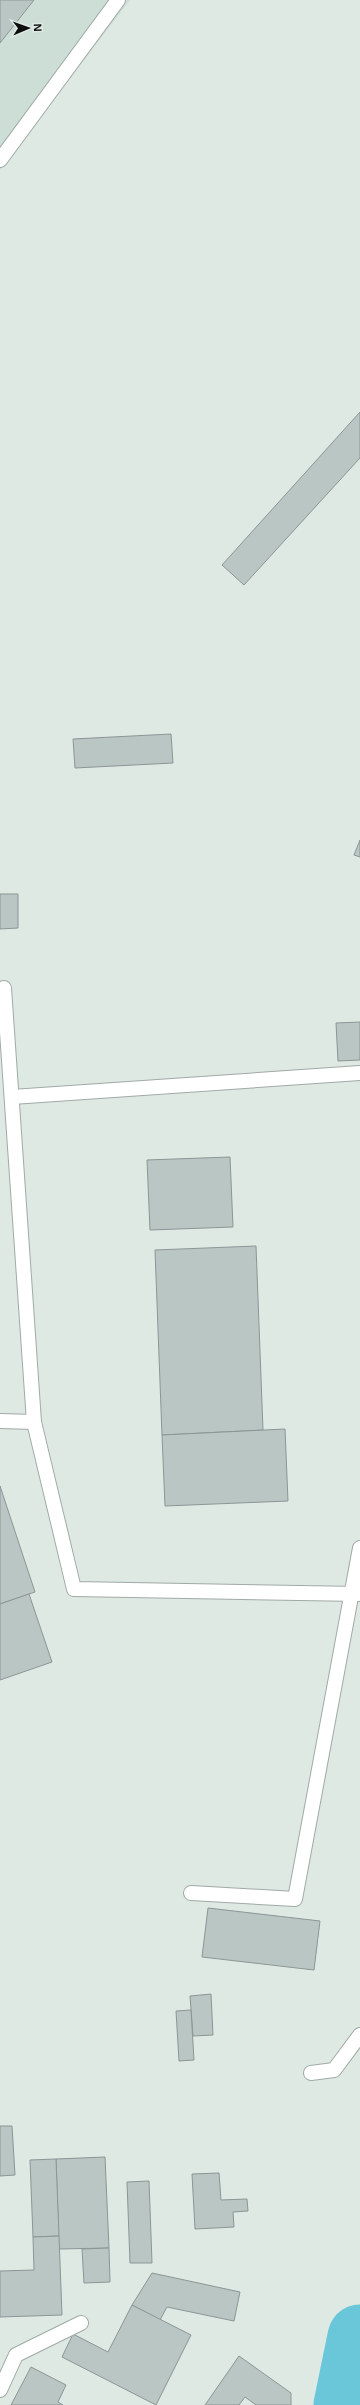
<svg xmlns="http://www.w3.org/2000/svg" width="360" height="2405" font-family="Arial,sans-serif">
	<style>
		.built { fill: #ccded6 }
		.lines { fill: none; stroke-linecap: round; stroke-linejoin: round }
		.river { stroke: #6ac6d9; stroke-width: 65 }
		.building { fill: #bac6c4; stroke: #8b9695 }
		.service-casing { stroke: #a0aaa6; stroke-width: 16 }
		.service { stroke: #fff; stroke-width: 14 }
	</style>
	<rect width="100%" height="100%" fill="#dee9e4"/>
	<polygon class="built" points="0,0 130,0 0,170"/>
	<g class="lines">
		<polyline class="river" points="346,2405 360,2337"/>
	</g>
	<g class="building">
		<polygon points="0,0 34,0 0,43"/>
		<polygon points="360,412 360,458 244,585 222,565"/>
		<polygon points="171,734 173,763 75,768 73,739"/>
		<polygon points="360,840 360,857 354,855"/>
		<polygon points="0,894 18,894 18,928 0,929"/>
		<polygon points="360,1022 360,1060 338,1061 336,1023"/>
		<polygon points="230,1157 233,1227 150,1230 147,1160"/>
		<polygon points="256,1246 263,1430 162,1435 155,1250"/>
		<polygon points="285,1429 288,1501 165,1506 162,1435"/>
		<polygon points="0,1486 35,1592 0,1604"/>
		<polygon points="29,1594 52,1662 0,1680 0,1604"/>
		<polygon points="208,1908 320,1921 314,1970 202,1957"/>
		<polygon points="211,1994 213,2035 193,2036 190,1996"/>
		<polygon points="191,2010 194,2060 179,2061 176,2011"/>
		<polygon points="0,2126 12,2126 15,2175 0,2176"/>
		<polygon points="105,2157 109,2248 59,2249 56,2159"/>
		<polygon points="56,2159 59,2236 33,2237 30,2160"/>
		<polygon points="219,2173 221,2200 247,2199 248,2211 233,2212 234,2227 195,2229 192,2174"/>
		<polygon points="149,2181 152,2263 130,2263 127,2182"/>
		<polygon points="59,2236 62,2315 0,2317 0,2271 34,2270 33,2237"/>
		<polygon points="109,2248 110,2282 84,2283 82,2249"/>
		<polygon points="152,2273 240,2292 234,2321 167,2307 160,2320 132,2305"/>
		<polygon points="132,2305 191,2335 156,2405 62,2357 73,2334 108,2352"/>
		<polygon points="239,2356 291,2393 291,2405 256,2405 245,2397 239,2405 205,2405"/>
		<polygon points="31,2367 66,2385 58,2402 63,2405 11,2405"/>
	</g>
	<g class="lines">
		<g class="service-casing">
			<g id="service">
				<polyline points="0,160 118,0"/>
				<polyline points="12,1097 360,1073"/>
				<polyline points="0,1421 34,1422 4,988"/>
				<polyline points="34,1422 74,1589 360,1594"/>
				<polyline points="191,1893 295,1899 360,1548"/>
				<polyline points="311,2073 334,2070 360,2035"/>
				<polyline points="0,2390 16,2355 81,2323"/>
			</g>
		</g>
		<use href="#service" class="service"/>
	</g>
	<g transform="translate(28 28) rotate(88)" stroke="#dee9e4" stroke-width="3" paint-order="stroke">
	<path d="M0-3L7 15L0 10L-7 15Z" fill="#0b0e0d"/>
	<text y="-6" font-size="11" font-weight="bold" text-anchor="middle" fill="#0b0e0d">N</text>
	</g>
</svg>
